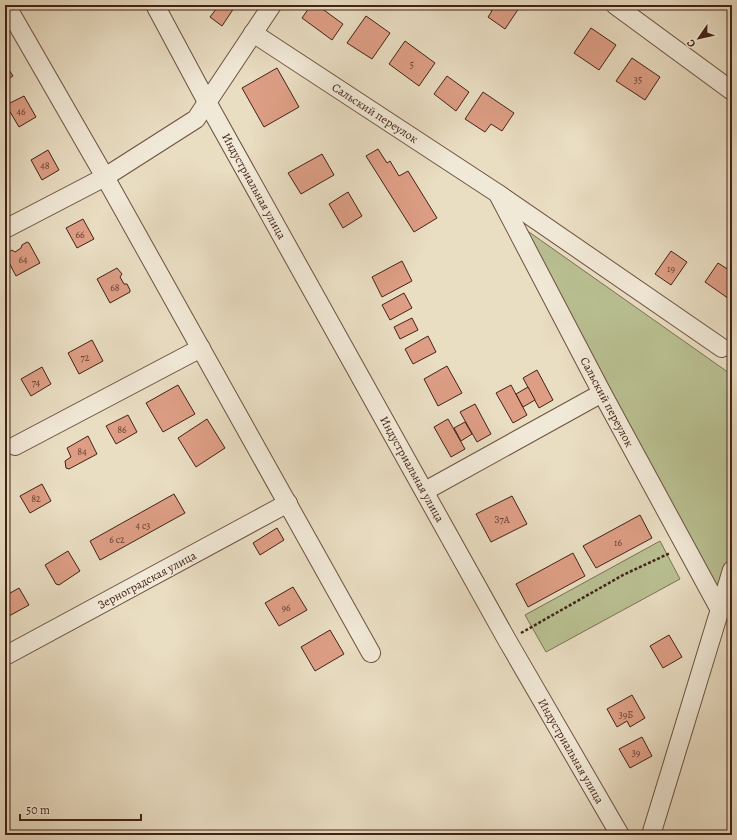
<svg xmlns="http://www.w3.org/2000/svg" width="737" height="840" font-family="Alegreya,serif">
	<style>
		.green { fill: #b9c092; stroke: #7e7154 }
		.building { fill: #dd9e85; stroke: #432215 }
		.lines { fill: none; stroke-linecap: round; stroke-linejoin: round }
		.minor-casing { stroke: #6c5140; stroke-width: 20 }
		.path { stroke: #432215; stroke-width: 2.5; stroke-dasharray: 3 2; stroke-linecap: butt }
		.minor { stroke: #f1e9d7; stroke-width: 18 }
		.labels { text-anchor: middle; stroke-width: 3; stroke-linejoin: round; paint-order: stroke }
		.number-label { font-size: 10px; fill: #6a4131 }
		.street-label { font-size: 12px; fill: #432215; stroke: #f1e9d7 }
	</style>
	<rect width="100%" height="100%" fill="#e9ddc2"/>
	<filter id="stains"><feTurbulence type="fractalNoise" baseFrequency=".005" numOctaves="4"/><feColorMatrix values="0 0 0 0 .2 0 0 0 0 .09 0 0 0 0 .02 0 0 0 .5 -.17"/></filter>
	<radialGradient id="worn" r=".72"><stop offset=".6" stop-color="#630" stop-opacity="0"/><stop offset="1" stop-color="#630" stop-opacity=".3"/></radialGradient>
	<g class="green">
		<polygon points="529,232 732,375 732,553 721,588 715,588 522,233"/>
		<polygon points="660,541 680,579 546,652 525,615"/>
	</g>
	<g class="building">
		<polygon points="213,5 236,5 222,26 210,17 217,8"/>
		<polygon points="311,5 317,5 343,24 332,40 302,18"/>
		<polygon points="484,5 521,5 505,29 488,17 492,11"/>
		<polygon points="366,16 390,33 372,59 347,43"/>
		<polygon points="591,28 616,45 599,70 574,53"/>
		<polygon points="405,41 435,63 419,86 389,64"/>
		<polygon points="632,58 660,77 645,100 616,81"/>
		<polygon points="5,64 13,76 5,81"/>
		<polygon points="277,68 299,107 264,127 242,88"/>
		<polygon points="447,76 469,92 456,111 434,94"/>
		<polygon points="483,92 514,113 502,131 491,124 485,132 465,119"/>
		<polygon points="24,96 36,117 19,127 6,105"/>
		<polygon points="378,149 387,163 390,161 399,176 408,171 437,218 414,232 366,156"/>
		<polygon points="48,150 59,170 42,180 31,160"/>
		<polygon points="322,154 334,175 301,194 288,173"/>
		<polygon points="5,183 10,191 5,193"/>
		<polygon points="348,192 362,216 343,228 329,204"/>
		<polygon points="83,219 94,239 77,248 66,228"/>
		<polygon points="27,242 29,243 40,263 16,276 5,255 12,250 15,252 21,248 22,245"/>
		<polygon points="671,251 687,262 671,285 655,274"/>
		<polygon points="402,261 412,281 382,297 372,277"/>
		<polygon points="718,263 732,272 732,301 705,282"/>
		<polygon points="117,268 122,274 120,277 124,284 127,284 130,290 130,292 110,303 97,279"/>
		<polygon points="404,293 412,308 390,320 382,305"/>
		<polygon points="412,318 418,330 400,339 394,327"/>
		<polygon points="428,336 436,352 413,364 405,349"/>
		<polygon points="92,340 103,361 79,374 68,353"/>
		<polygon points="447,366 462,393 438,406 424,379"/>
		<polygon points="42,367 51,384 31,396 21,379"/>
		<polygon points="537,370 553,400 539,408 523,378"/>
		<polygon points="178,385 195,414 163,432 146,403"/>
		<polygon points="511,385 527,415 513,423 496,393"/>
		<polygon points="528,387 535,400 523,407 516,394"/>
		<polygon points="475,404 491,434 477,442 460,412"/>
		<polygon points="128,415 137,432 116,444 106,426"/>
		<polygon points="207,419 225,448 196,467 178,438"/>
		<polygon points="448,419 465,449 451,457 434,427"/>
		<polygon points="465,422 472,434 461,441 454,428"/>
		<polygon points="88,436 97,454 69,469 66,468 65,461 71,457 67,448"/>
		<polygon points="42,484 51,501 30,513 20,496"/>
		<polygon points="174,494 185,513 100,560 90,541"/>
		<polygon points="512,496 527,524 491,542 476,514"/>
		<polygon points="640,515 652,538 596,568 583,546"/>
		<polygon points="277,528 284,540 260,555 253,543"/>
		<polygon points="68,551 80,571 59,585 56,584 45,565"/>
		<polygon points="573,553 585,576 528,607 516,584"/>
		<polygon points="293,587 307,610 279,626 265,603"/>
		<polygon points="19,588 29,605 9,616 5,610 5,596"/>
		<polygon points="330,630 344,654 315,671 301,647"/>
		<polygon points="669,635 682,657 663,668 650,646"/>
		<polygon points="632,695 645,718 630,727 627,721 617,727 607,709"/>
		<polygon points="642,737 652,756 630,768 619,749"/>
	</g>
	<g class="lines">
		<g class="minor-casing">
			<g id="minor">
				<polyline points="6,5 105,177 371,653"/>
				<polyline points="155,5 207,102 507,640 620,835"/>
				<polyline points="615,5 732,91"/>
				<polyline points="253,33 497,193 722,348"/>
				<polyline points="499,196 602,393 720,610"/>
				<polyline points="5,229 105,177 196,119 272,5"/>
				<polyline points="15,446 201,348"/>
				<polyline points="425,491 602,393"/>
				<polyline points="5,656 288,503"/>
				<polyline points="651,835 732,570"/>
			</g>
		</g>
		<polyline class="path" points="521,633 623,575 670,553"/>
		<use href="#minor" class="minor"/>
	</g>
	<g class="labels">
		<g class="number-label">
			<text x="412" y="68">5</text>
			<text x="638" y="83">35</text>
			<text x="21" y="115">46</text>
			<text x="45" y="169">48</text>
			<text x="80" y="238">66</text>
			<text x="23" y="263">64</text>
			<text x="671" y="272">19</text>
			<text x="115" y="291">68</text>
			<text x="85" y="361">72</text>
			<text x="36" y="386">74</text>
			<text x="122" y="433">86</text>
			<text x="82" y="455">84</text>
			<text x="36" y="502">82</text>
			<text x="502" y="523">З7А</text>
			<text x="143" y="529">4 с3</text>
			<text x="117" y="543">6 с2</text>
			<text x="618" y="546">16</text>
			<text x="286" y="611">96</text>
			<text x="626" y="718">39Б</text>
			<text x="636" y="756">39</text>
		</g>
		<g class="street-label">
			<text transform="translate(375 113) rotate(33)" y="4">Сальский переулок</text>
			<text transform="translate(254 186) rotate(61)" y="4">Индустриальная улица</text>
			<text transform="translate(607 402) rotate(62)" y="4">Сальский переулок</text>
			<text transform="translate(412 469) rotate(61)" y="4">Индустриальная улица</text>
			<text transform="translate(147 580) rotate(-28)" y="4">Зерноградская улица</text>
			<text transform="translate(571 751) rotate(60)" y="4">Индустриальная улица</text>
		</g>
	</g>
	<rect width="737" height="840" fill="none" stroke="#e9ddc2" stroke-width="20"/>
	<rect x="6" y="6" width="725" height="828" fill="none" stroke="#432215" stroke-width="2"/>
	<rect x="10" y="10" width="717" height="820" fill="none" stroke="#432215"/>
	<g transform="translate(699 38) rotate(236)" stroke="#f1e9d7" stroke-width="3" paint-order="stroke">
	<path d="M0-3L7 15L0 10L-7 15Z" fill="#432215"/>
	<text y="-6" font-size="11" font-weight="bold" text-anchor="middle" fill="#432215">С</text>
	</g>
	<path d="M20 814v6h121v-6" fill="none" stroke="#432215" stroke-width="2"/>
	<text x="26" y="814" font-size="12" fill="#432215" stroke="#f1e9d7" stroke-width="3" paint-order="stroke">50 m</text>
	<rect width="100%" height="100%" filter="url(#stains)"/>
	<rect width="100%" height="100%" fill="url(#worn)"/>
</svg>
